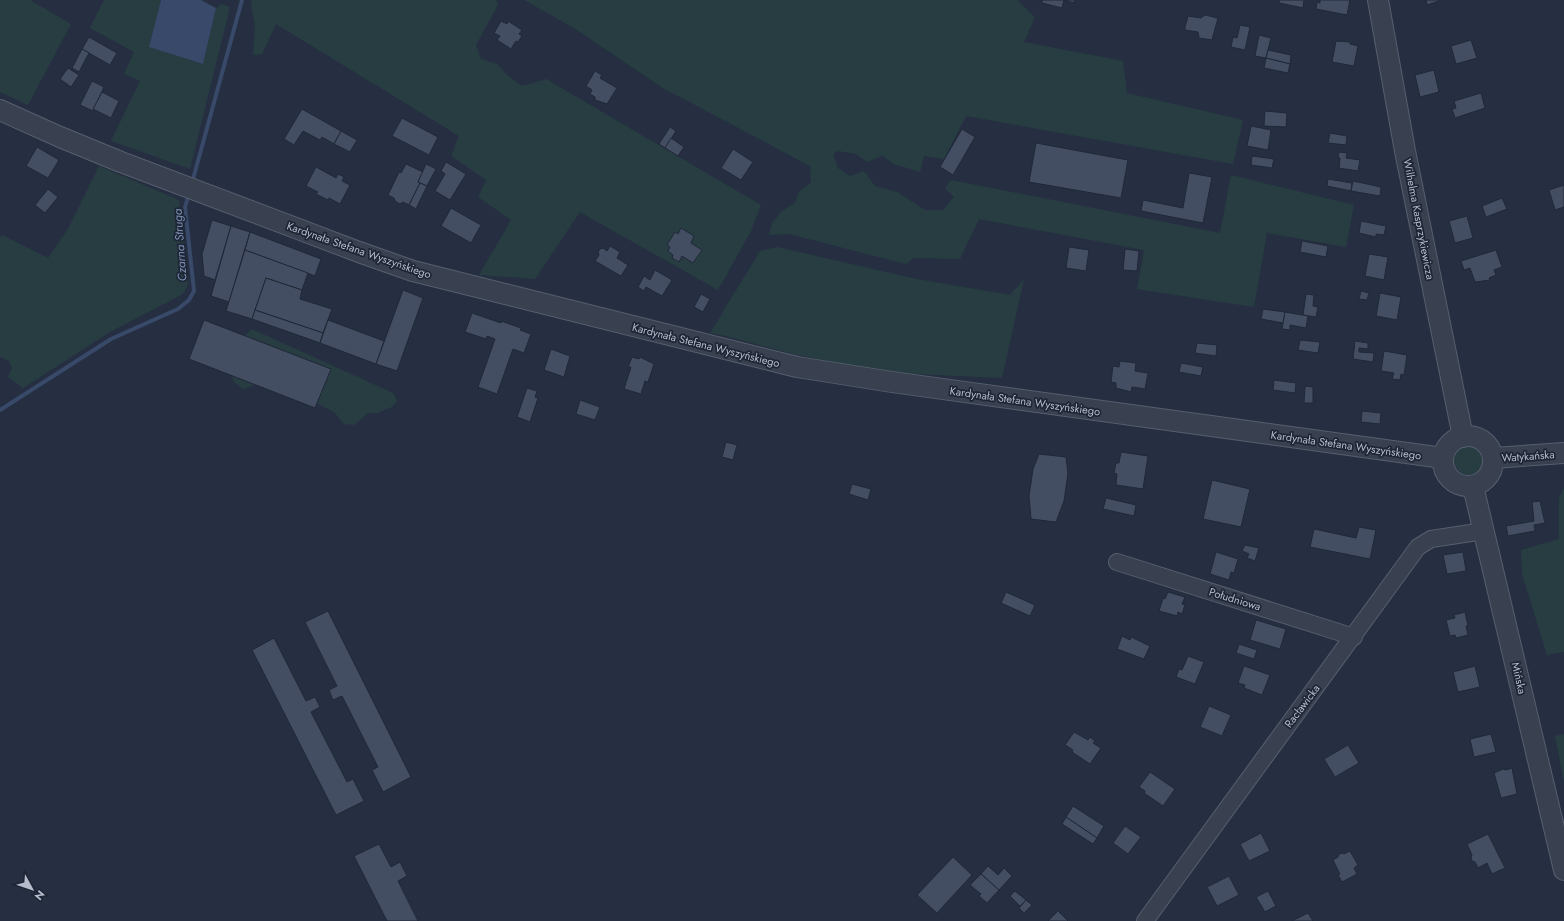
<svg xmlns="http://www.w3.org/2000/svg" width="1564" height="921" font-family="Jost,sans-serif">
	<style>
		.green { fill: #273d42 }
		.water { fill: #384969 }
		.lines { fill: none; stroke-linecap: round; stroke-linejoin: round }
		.stream { stroke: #384969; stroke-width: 4 }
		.building { fill: #444e63; stroke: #202838 }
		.minor-casing { stroke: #575f6e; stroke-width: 18 }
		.tertiary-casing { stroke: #575f6e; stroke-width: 22 }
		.minor { stroke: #394151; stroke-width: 16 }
		.tertiary { stroke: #394151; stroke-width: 20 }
		.labels { text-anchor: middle; stroke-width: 3.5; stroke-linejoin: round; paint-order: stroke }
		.street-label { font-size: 11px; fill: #b6bccb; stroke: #1e2636 }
		.water-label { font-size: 12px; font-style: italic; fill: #7c8fb3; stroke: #1e2636 }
	</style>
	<rect width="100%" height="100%" fill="#252f41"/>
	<g class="green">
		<polygon points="0,0 30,0 71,24 28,105 0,92"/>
		<polygon points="104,0 161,0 150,47 203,64 216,8 222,4 230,7 190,169 111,141 140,81 124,74 134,52 90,28"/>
		<polygon points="252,0 496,0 498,5 476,45 481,59 497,64 508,76 522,86 546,79 761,205 751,231 718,290 580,212 535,279 479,275 511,220 478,197 486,180 451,156 459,136 276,24 262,54 253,55 255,25 251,5"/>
		<polygon points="524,0 1017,0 1035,17 1024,42 1123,61 1127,93 1243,120 1233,164 966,116 944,159 924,156 920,172 894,164 882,156 867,162 856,154 838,151 833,154 838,168 850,176 864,171 875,186 897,192 925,210 943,210 954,197 945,188 951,180 1220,233 1231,175 1354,205 1346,247 1267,233 1254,307 1137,289 1144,250 979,219 960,259 914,258 906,264 789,234 769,235 772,223 782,211 795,203 799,192 811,182 810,166 663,88 574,28"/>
		<polygon points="99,166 179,200 188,285 183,294 110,332 23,388 8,377 12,368 9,361 0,357 0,238 2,235 48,258 68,229"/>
		<polygon points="777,247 917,279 1010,295 1024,279 1002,378 893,373 797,355 722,335 710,333 760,251"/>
		<polygon points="252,329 393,393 397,401 392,407 377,413 368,413 354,425 344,424 335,413 313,401 268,381 243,389 234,382 230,372 239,341"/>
		<circle cx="1469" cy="460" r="15"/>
		<polygon points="1564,488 1564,652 1547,655 1522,574 1521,550 1559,539 1559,498"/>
		<polygon points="1564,734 1564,782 1555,736"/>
	</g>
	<polygon class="water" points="161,0 201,0 216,8 203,64 149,47"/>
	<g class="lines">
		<g class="stream">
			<polyline points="192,183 242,0"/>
			<polyline points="0,410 111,339 178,309 189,300 194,291 185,207 189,194"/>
		</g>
	</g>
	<g class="building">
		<polygon points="1042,0 1075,0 1074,3 1064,0 1062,8 1042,3"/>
		<polygon points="1279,0 1304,0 1303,8 1279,3"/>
		<polygon points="1320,0 1350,0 1347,15 1316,9 1317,2 1320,3"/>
		<polygon points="1426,0 1442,0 1427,5"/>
		<polygon points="1205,15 1218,18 1212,40 1199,38 1198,32 1185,30 1185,27 1188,16 1201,18"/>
		<polygon points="501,21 507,24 508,21 522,30 519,34 522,36 518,42 516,41 511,49 497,40 500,36 494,33"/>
		<polygon points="1240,25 1250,27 1245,50 1231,47 1233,37 1237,38"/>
		<polygon points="1259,35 1271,38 1266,58 1255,56"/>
		<polygon points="89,37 117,53 110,65 82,49"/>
		<polygon points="1471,40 1477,58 1456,64 1451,46"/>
		<polygon points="1336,41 1350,42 1350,44 1358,46 1354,66 1332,62"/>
		<polygon points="82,49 89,53 79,72 72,68"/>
		<polygon points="1268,50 1291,55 1290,64 1266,58"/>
		<polygon points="1266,58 1290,64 1288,73 1264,68"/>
		<polygon points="68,68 79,75 71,87 60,79"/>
		<polygon points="1434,70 1439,92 1420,97 1415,75"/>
		<polygon points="595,71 602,75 600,78 617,88 607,104 595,100 595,97 590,94 592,90 586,86"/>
		<polygon points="92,81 104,87 93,111 80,105"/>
		<polygon points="102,92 119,101 111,118 93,109"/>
		<polygon points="1481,93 1485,108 1455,118 1452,109 1456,108 1454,101"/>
		<polygon points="302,109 341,131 334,144 322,137 320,140 303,131 294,145 284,139"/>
		<polygon points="1265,111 1287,113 1286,127 1264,126"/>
		<polygon points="402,118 438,137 429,155 392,136"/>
		<polygon points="1251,126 1271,130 1268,150 1247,146"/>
		<polygon points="670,127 676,131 665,148 659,144"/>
		<polygon points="962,129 975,137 953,175 940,167"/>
		<polygon points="341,131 357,140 350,152 334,144"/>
		<polygon points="1330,133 1347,136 1346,145 1328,143"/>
		<polygon points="671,138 684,147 678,156 665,148"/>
		<polygon points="1036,143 1128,160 1121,198 1029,182"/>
		<polygon points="37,147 59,160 48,178 26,166"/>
		<polygon points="733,149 753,162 741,180 721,168"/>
		<polygon points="1339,152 1347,153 1346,158 1360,160 1358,171 1339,168 1340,158 1338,158"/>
		<polygon points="1252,156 1274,159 1272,168 1251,165"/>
		<polygon points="446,162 466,174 450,200 435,191 445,174 441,171"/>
		<polygon points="406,164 423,172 418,182 420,183 409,205 403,202 400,204 395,201 394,198 388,195 399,172 401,173"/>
		<polygon points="426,164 436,169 427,186 418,182"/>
		<polygon points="316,167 336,178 338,174 344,177 342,181 350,185 340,204 329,198 328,200 316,194 318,192 306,186"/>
		<polygon points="1189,173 1212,177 1203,223 1141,211 1143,200 1183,208"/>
		<polygon points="1328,179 1352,183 1351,191 1327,186"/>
		<polygon points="1353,181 1381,187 1380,196 1351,191"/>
		<polygon points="420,183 427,186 416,209 409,205"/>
		<polygon points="1564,185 1564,207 1555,210 1549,190"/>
		<polygon points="48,189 58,197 45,213 35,205"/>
		<polygon points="1502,198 1507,209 1486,217 1482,206"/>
		<polygon points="451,208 481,225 471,243 441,226"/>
		<polygon points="1467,216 1473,238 1455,243 1449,221"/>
		<polygon points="212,220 231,226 215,280 204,276 202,254"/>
		<polygon points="1361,221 1386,226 1384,235 1376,234 1376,237 1359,233"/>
		<polygon points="231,226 250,232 229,302 211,296"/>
		<polygon points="681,228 694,236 691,243 702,250 693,263 682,256 679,262 672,258 673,255 668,251 670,247 667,245 675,232 678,234"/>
		<polygon points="250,232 321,259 315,276 245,250"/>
		<polygon points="1302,241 1328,246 1326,257 1300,252"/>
		<polygon points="610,246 620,252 617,258 628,265 621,276 595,261 599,255 598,252 600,249 603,248 607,251"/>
		<polygon points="1069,247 1089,250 1086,271 1066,268"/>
		<polygon points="1125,249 1139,251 1137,271 1123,270"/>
		<polygon points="245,250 308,273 302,290 266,278 252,319 226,311"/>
		<polygon points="1496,250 1502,267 1494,270 1496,275 1489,278 1490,280 1475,282 1470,268 1464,270 1461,261"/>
		<polygon points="1369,254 1388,257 1384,280 1365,276"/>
		<polygon points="655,270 672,280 662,296 646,287 644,291 638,287 644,276 650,280"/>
		<polygon points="266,278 302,290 300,299 332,309 323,333 255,310"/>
		<polygon points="403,290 423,298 397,371 376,364"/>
		<polygon points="1361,291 1369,293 1367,300 1359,299"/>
		<polygon points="1380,293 1401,297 1397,320 1376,316"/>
		<polygon points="701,294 710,299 703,312 694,307"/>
		<polygon points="1306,294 1314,295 1313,306 1318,307 1316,317 1303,315"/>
		<polygon points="1263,309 1285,312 1283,323 1261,319"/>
		<polygon points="255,310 323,333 320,343 252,319"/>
		<polygon points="1285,312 1308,316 1306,328 1290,325 1290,330 1282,329"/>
		<polygon points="472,313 501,323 501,321 521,328 520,330 531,334 524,353 513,349 497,394 478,387 495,339 487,336 486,339 465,332"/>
		<polygon points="204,320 331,369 315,408 189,359"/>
		<polygon points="328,320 384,341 376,364 320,343"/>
		<polygon points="1300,340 1320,342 1318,353 1298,350"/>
		<polygon points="1355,341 1368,343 1368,349 1359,348 1359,352 1374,353 1373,362 1353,359"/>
		<polygon points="1197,343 1217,345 1216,356 1195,353"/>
		<polygon points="551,349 570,356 564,377 544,370"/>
		<polygon points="1384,351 1407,355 1404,375 1401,374 1400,380 1392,379 1394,373 1381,371"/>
		<polygon points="632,357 639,359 640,357 654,364 648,382 645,381 641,394 624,389 631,367 628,367"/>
		<polygon points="1120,361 1136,363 1135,371 1148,373 1145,389 1132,387 1131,392 1116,388 1116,383 1111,382 1113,366 1119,367"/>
		<polygon points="1181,363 1203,367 1201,376 1179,372"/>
		<polygon points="1274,380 1296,383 1295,393 1273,390"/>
		<polygon points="1305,386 1313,387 1313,403 1304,403"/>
		<polygon points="527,388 537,391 535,397 538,398 530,422 517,417"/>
		<polygon points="580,400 600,407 595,420 576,414"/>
		<polygon points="1362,411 1381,413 1380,424 1361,422"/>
		<polygon points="726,442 737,445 733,460 722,457"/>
		<polygon points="1121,452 1148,456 1143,489 1116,485 1117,474 1114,473 1116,463 1119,463"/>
		<polygon points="1039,454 1066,457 1068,473 1064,501 1056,522 1031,519 1029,496 1033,469"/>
		<polygon points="1212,480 1250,489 1241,527 1203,519"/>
		<polygon points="852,484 871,489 868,500 849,494"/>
		<polygon points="1106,498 1136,505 1134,516 1103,509"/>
		<polygon points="1540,501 1545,523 1534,525 1535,531 1508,536 1506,526 1534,521 1532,502"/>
		<polygon points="1359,527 1376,530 1370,559 1310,547 1314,529 1356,538"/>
		<polygon points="1245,545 1259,548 1255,561 1247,558 1249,554 1242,551"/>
		<polygon points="1216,552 1238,559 1234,573 1231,572 1229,580 1210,574"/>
		<polygon points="1463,552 1466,571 1447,574 1443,555"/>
		<polygon points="1006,592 1035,605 1030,616 1001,603"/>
		<polygon points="1168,592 1185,597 1182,604 1185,605 1182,614 1178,612 1177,616 1159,611 1163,598 1165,599"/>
		<polygon points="328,611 411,777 383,792 372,770 378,767 342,696 333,700 329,690 337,686 305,622"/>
		<polygon points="1465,612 1468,626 1466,626 1468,635 1456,638 1455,635 1450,636 1446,620 1455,618 1454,615"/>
		<polygon points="1256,620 1286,629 1280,649 1250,640"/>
		<polygon points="1122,636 1130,640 1131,637 1150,646 1144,659 1117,649"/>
		<polygon points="274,638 306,701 315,697 320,707 311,712 347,782 353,779 364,801 336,815 252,650"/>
		<polygon points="1239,644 1257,650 1254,659 1236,653"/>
		<polygon points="1188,656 1204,662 1195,684 1176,677 1179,669 1182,670"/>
		<polygon points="1244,666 1270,675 1262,695 1244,688 1245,685 1238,683"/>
		<polygon points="1475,666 1480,687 1458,692 1453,672"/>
		<polygon points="1209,706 1231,715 1222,736 1200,727"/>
		<polygon points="1074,732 1088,740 1090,737 1095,741 1093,743 1101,748 1090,764 1072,752 1073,750 1065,745"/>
		<polygon points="1491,734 1496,752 1474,757 1470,739"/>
		<polygon points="1348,745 1359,763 1335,777 1324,759"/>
		<polygon points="1512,768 1517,794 1501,798 1494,773 1503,769 1506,770"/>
		<polygon points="1150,772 1175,789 1163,806 1144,793 1145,791 1139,787"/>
		<polygon points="1073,806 1104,826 1097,838 1066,817"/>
		<polygon points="1066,817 1097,838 1093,844 1062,824"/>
		<polygon points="1125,826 1141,837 1128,854 1113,843"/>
		<polygon points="1261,833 1270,851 1249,861 1240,844"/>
		<polygon points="1488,834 1505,868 1492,874 1487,863 1478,868 1475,862 1472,861 1471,858 1472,855 1467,844"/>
		<polygon points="379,844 391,867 400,862 407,876 398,881 418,921 387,921 354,856"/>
		<polygon points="1350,851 1358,865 1354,868 1357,874 1342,882 1338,875 1340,874 1333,860 1338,857 1339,854 1342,853 1344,854"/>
		<polygon points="953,857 972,875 937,913 917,895"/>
		<polygon points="988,866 998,875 1004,868 1012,876 999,890 981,874"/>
		<polygon points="981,874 999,890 987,903 979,896 981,894 970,885"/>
		<polygon points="1229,876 1239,895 1217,906 1207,887"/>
		<polygon points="1015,891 1026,900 1020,906 1010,896"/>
		<polygon points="1268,891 1276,906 1265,912 1256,897"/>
		<polygon points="1026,900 1032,905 1024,913 1019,908"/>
		<polygon points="1058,911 1068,921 1048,921"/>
		<polygon points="1308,913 1313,921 1292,921"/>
	</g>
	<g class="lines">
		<g class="minor-casing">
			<g id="minor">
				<polyline points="1117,562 1354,637"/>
				<polyline points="1145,921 1418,547 1431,539 1484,531"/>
			</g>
		</g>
		<g class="tertiary-casing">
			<g id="tertiary">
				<polyline points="1378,0 1405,151 1463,437"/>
				<polyline points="0,110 60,137 121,162 359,252 413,271 797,367 892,382 1443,458"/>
				<circle cx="1468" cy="461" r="25"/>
				<polyline points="1493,458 1564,453"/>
				<polyline points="1473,486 1564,870"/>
			</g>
		</g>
		<use href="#minor" class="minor"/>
		<use href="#tertiary" class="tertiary"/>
	</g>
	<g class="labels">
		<g class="street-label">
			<text transform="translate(1419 219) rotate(79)" y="4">Wilhelma Kasprzykiewicza</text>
			<text transform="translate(359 250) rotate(19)" y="4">Kardynała Stefana Wyszyńskiego</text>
			<text transform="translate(706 345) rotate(14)" y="4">Kardynała Stefana Wyszyńskiego</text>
			<text transform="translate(1025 401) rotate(8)" y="4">Kardynała Stefana Wyszyńskiego</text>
			<text transform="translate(1346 445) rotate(8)" y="4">Kardynała Stefana Wyszyńskiego</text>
			<text transform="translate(1528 456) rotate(-4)" y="4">Watykańska</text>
			<text transform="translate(1235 599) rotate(17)" y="4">Południowa</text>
			<text transform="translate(1519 678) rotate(77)" y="4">Mińska</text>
			<text transform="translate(1302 706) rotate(-53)" y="4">Racławicka</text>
		</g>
		<g class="water-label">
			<text transform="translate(180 245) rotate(-94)" y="4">Czarna Struga</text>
		</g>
	</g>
	<g transform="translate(32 889) rotate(130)" stroke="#1e2636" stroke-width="3" paint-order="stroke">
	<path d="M0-3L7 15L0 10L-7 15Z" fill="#b6bccb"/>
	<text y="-6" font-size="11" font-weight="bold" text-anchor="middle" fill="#b6bccb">N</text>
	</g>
</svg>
